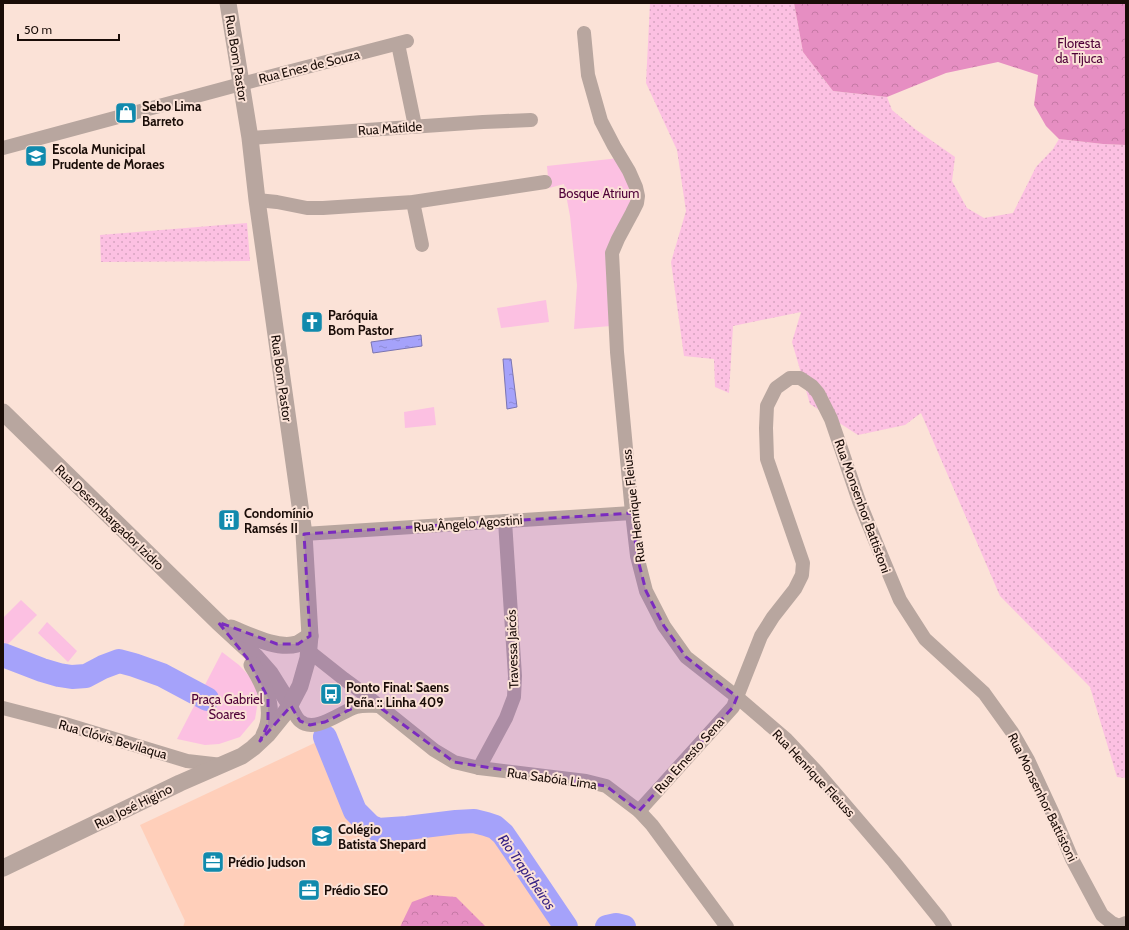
<svg xmlns="http://www.w3.org/2000/svg" width="1129" height="930" font-family="Cabin,sans-serif">
	<style>
		.built { fill: #ffcfba }
		.grass { fill: url(#grass-dots) }
		.forest { fill: url(#forest-crowns) }
		.park { fill: #fcc0e2 }
		.water { fill: url(#water-ripples); stroke: #7b75b1 }
		.lines { fill: none; stroke-linecap: round; stroke-linejoin: round }
		.river { stroke: #a5a2fa; stroke-width: 24 }
		.minor { stroke: #b8a69f; stroke-width: 14 }
		.tertiary { stroke: #b8a69f; stroke-width: 17 }
		.marked { fill: #7b2cbf; fill-opacity: 0.2; stroke: #7b2cbf; stroke-width: 3; stroke-dasharray: 8 5; stroke-linejoin: round }
		.labels { text-anchor: middle; stroke-width: 4; stroke-linejoin: round; paint-order: stroke }
		.park-label { font-size: 13px; fill: #4f0038; stroke: #fbe2d7 }
		.street-label { font-size: 13px; fill: #190c07; stroke: #fbe2d7 }
		.poi-label { font-size: 13px; font-weight: bold; fill: #190c07; stroke: #fbe2d7; text-anchor: start }
		.water-label { font-size: 14px; font-style: italic; fill: #372285; stroke: #fbe2d7 }
	</style>
	<defs>
		<pattern id="grass-dots" width="8" height="8" patternUnits="userSpaceOnUse"><rect width="8" height="8" fill="#fcc0e2"/><path d="M2 2h.1M6 6h.1" fill="none" stroke="#d7a4c0" stroke-width="1.8" stroke-linecap="round"/></pattern>
		<pattern id="forest-crowns" width="20" height="18" patternUnits="userSpaceOnUse"><rect width="20" height="18" fill="#e68ec2"/><path d="M2 6a3 3 0 1 1 6 0M12 15a3 3 0 1 1 6 0" fill="none" stroke="#c579a5"/></pattern>
		<pattern id="water-ripples" width="26" height="14" patternUnits="userSpaceOnUse"><rect width="26" height="14" fill="#a5a2fa"/><path d="M2 4q2-2 4 0t4 0M15 11q2-2 4 0t4 0" fill="none" stroke="#8d8ad5"/></pattern>
	</defs>
	<rect width="100%" height="100%" fill="#fbe2d7"/>
	<polygon class="built" points="321,740 351,816 371,833 423,830 460,824 480,825 493,832 503,840 562,927 183,927 185,921 140,825"/>
	<g class="grass">
		<polygon points="650,3 794,3 803,52 833,91 887,97 892,110 915,129 955,157 952,181 967,208 984,218 1013,213 1036,167 1053,149 1059,139 1103,144 1126,145 1126,778 1117,777 1090,687 1000,596 921,413 905,425 858,435 810,404 792,342 801,312 733,326 729,393 715,387 714,359 684,356 671,262 686,211 677,150 646,83"/>
		<polygon points="247,223 250,261 101,262 100,235"/>
	</g>
	<g class="forest">
		<polygon points="794,3 1126,3 1126,145 1103,144 1059,139 1046,126 1034,105 1038,75 998,62 946,73 887,97 833,91 803,52"/>
		<polygon points="431,895 456,897 486,927 400,927 412,902"/>
	</g>
	<g class="park">
		<polygon points="619,158 637,195 611,244 611,326 574,329 577,285 570,216 564,184 549,188 547,166"/>
		<polygon points="546,300 549,322 501,328 497,308"/>
		<polygon points="434,407 436,425 405,428 404,412"/>
		<polygon points="21,600 37,615 7,645 3,641 3,618"/>
		<polygon points="47,622 77,651 68,662 38,633"/>
		<polygon points="222,652 239,665 253,680 259,695 255,719 240,737 219,744 205,745 177,739"/>
	</g>
	<g class="water">
		<polygon points="421,335 422,346 373,353 371,342"/>
		<polygon points="503,359 511,359 517,407 507,409"/>
	</g>
	<g class="lines">
		<g class="river">
			<polyline points="3,655 42,670 59,675 72,677 86,676 103,667 119,661 134,665 162,675 207,699"/>
			<polyline points="325,737 355,811 370,826 378,830 407,828 456,822 474,821 486,824 495,827 503,834 514,850 566,927"/>
			<polyline points="607,927 616,925 624,927"/>
		</g>
		<g class="minor">
			<polyline points="584,33 588,75 601,121 614,146 629,171 636,187 638,196 637,203 632,213 618,239 612,253 617,352 632,513 637,556 646,591 664,626 686,657 737,697 786,739 817,772 894,862 939,918 945,927"/>
			<polyline points="398,44 415,126"/>
			<polyline points="250,138 483,122 531,120"/>
			<polyline points="3,148 241,84 407,41"/>
			<polyline points="257,200 277,202 307,208 323,208 413,202 545,182"/>
			<polyline points="413,202 422,245"/>
			<polyline points="304,534 632,513"/>
			<polyline points="310,652 344,679 363,693 434,750 454,762 479,768 586,781 606,786 639,811 652,825 727,927"/>
			<path d="M290,705C293,710 296,718 300,721C315,734 342,711 356,707C364,705 371,706 378,706"/>
			<polyline points="3,708 65,724 187,761 222,765"/>
			<polyline points="479,768 506,718 514,697 515,676 505,521"/>
			<polyline points="639,811 733,707 761,636 773,617 795,589 802,575 803,563 767,459 766,428 767,406 776,388 790,378 800,378 812,386 818,393 831,419 859,501 879,550 900,600 925,639 984,693 1012,732 1028,760 1054,816 1072,859 1102,915 1112,923 1119,926 1126,923"/>
		</g>
		<g class="tertiary">
			<polyline points="3,412 218,622 256,657 270,673 290,705"/>
			<path d="M231,628C249,635 277,650 297,644C301,642 306,638 310,636"/>
			<path d="M252,665C265,685 277,711 264,735"/>
			<polyline points="3,868 180,783 242,756 253,748 268,734 285,713 290,705 300,686 308,658 310,636 304,534 257,200 250,138 228,3"/>
		</g>
	</g>
	<path class="marked" d="M632,513L637,556L646,591L664,626L686,657L737,697L733,707L639,811L606,786L454,762L378,706L355,707L325,722L310,725L300,721L291,706L260,741L268,724V698L247,658L218,622L277,644H298L310,636L304,534Z"/>
	<defs>
		<g id="shop-square" transform="scale(1.15)"><rect x="-9" y="-9" width="18" height="18" rx="4" fill="#118aad" stroke="#fbe2d7"/><path d="M-5-2.5h2.3a2.7 3.5 0 0 1 5.4 0H5L5.5 6h-11ZM-1.5-2.5h3a1.5 2.3 0 0 0-3 0Z" fill="#fff"/></g>
		<g id="school-square" transform="scale(1.15)"><rect x="-9" y="-9" width="18" height="18" rx="4" fill="#118aad" stroke="#fbe2d7"/><path d="M0-5L7-2L0 1L-7-2ZM-4 1L0 2.5L4 1V4Q0 6-4 4Z" fill="#fff"/></g>
		<g id="church-square" transform="scale(1.15)"><rect x="-9" y="-9" width="18" height="18" rx="4" fill="#118aad" stroke="#fbe2d7"/><path d="M-1.2-6h2.4v3.5h3.3v2.4h-3.3V6h-2.4V-.1h-3.3v-2.4h3.3Z" fill="#fff"/></g>
		<g id="building-square" transform="scale(1.15)"><rect x="-9" y="-9" width="18" height="18" rx="4" fill="#118aad" stroke="#fbe2d7"/><path d="M-4-6H4V6H1V3H-1V6H-4ZM-2.5-4.3h1.7v1.8h-1.7ZM.8-4.3h1.7v1.8H.8ZM-2.5-1h1.7V.8h-1.7ZM.8-1h1.7V.8H.8Z" fill="#fff"/></g>
		<g id="bus-square" transform="scale(1.15)"><rect x="-9" y="-9" width="18" height="18" rx="4" fill="#118aad" stroke="#fbe2d7"/><path d="M-5-6H5V4H4V6H2V4H-2V6H-4V4H-5ZM-3.5-4V0h7V-4ZM-3.5 1.2v1.5H-2V1.2ZM2 1.2v1.5H3.5V1.2Z" fill="#fff"/></g>
		<g id="office-square" transform="scale(1.15)"><rect x="-9" y="-9" width="18" height="18" rx="4" fill="#118aad" stroke="#fbe2d7"/><path d="M-6-3h4V-5.5h4V-3h4V5H-6ZM-1-4.5V-3h2v-1.5ZM-6 0V1H6V0Z" fill="#fff"/></g>
	</defs>
	<g fill-rule="evenodd">
		<use href="#shop-square" x="126" y="113"/>
		<use href="#school-square" x="36" y="156"/>
		<use href="#church-square" x="312" y="322"/>
		<use href="#building-square" x="229" y="520"/>
		<use href="#bus-square" x="331" y="694"/>
		<use href="#school-square" x="322" y="836"/>
		<use href="#office-square" x="213" y="862"/>
		<use href="#office-square" x="309" y="890"/>
	</g>
	<g class="labels">
		<g class="park-label">
			<text x="1079" y="48">Floresta<tspan x="1079" dy="15">da Tijuca</tspan></text>
			<text x="599" y="198">Bosque Atrium</text>
			<text x="227" y="704">Praça Gabriel<tspan x="227" dy="15">Soares</tspan></text>
		</g>
		<g class="street-label">
			<text transform="translate(237 58) rotate(81)" y="5">Rua Bom Pastor</text>
			<text transform="translate(309 66) rotate(-14)" y="5">Rua Enes de Souza</text>
			<text transform="translate(390 128) rotate(-4)" y="5">Rua Matilde</text>
			<text transform="translate(282 378) rotate(82)" y="5">Rua Bom Pastor</text>
			<text transform="translate(633 506) rotate(-97)" y="5">Rua Henrique Fleiuss</text>
			<text transform="translate(863 506) rotate(70)" y="5">Rua Monsenhor Battistoni</text>
			<text transform="translate(110 517) rotate(44)" y="5">Rua Desembargador Izidro</text>
			<text transform="translate(468 523) rotate(-4)" y="5">Rua Ângelo Agostini</text>
			<text transform="translate(512 649) rotate(-92)" y="5">Travessa Jaicós</text>
			<text transform="translate(113 739) rotate(16)" y="5">Rua Clóvis Bevilaqua</text>
			<text transform="translate(689 755) rotate(-48)" y="5">Rua Ernesto Sena</text>
			<text transform="translate(814 773) rotate(47)" y="5">Rua Henrique Fleiuss</text>
			<text transform="translate(552 778) rotate(8)" y="5">Rua Sabóia Lima</text>
			<text transform="translate(1043 797) rotate(64)" y="5">Rua Monsenhor Battistoni</text>
			<text transform="translate(133 806) rotate(-26)" y="5">Rua José Higino</text>
		</g>
		<g class="poi-label">
			<text x="142" y="111">Sebo Lima<tspan x="142" dy="15">Barreto</tspan></text>
			<text x="52" y="154">Escola Municipal<tspan x="52" dy="15">Prudente de Moraes</tspan></text>
			<text x="328" y="320">Paróquia<tspan x="328" dy="15">Bom Pastor</tspan></text>
			<text x="244" y="518">Condomínio<tspan x="244" dy="15">Ramsés II</tspan></text>
			<text x="346" y="692">Ponto Final: Saens<tspan x="346" dy="15">Peña :: Linha 409</tspan></text>
			<text x="338" y="834">Colégio<tspan x="338" dy="15">Batista Shepard</tspan></text>
			<text x="228" y="867">Prédio Judson</text>
			<text x="324" y="895">Prédio SEO</text>
		</g>
		<g class="water-label">
			<text transform="translate(527 872) rotate(55)" y="5">Rio Trapicheiros</text>
		</g>
	</g>
	<rect width="1129" height="930" fill="none" stroke="#190c07" stroke-width="8"/>
	<path d="M18 34v6h101v-6" fill="none" stroke="#190c07" stroke-width="2"/>
	<text x="24" y="34" font-size="12" fill="#190c07" stroke="#fbe2d7" stroke-width="3" paint-order="stroke">50 m</text>
</svg>
